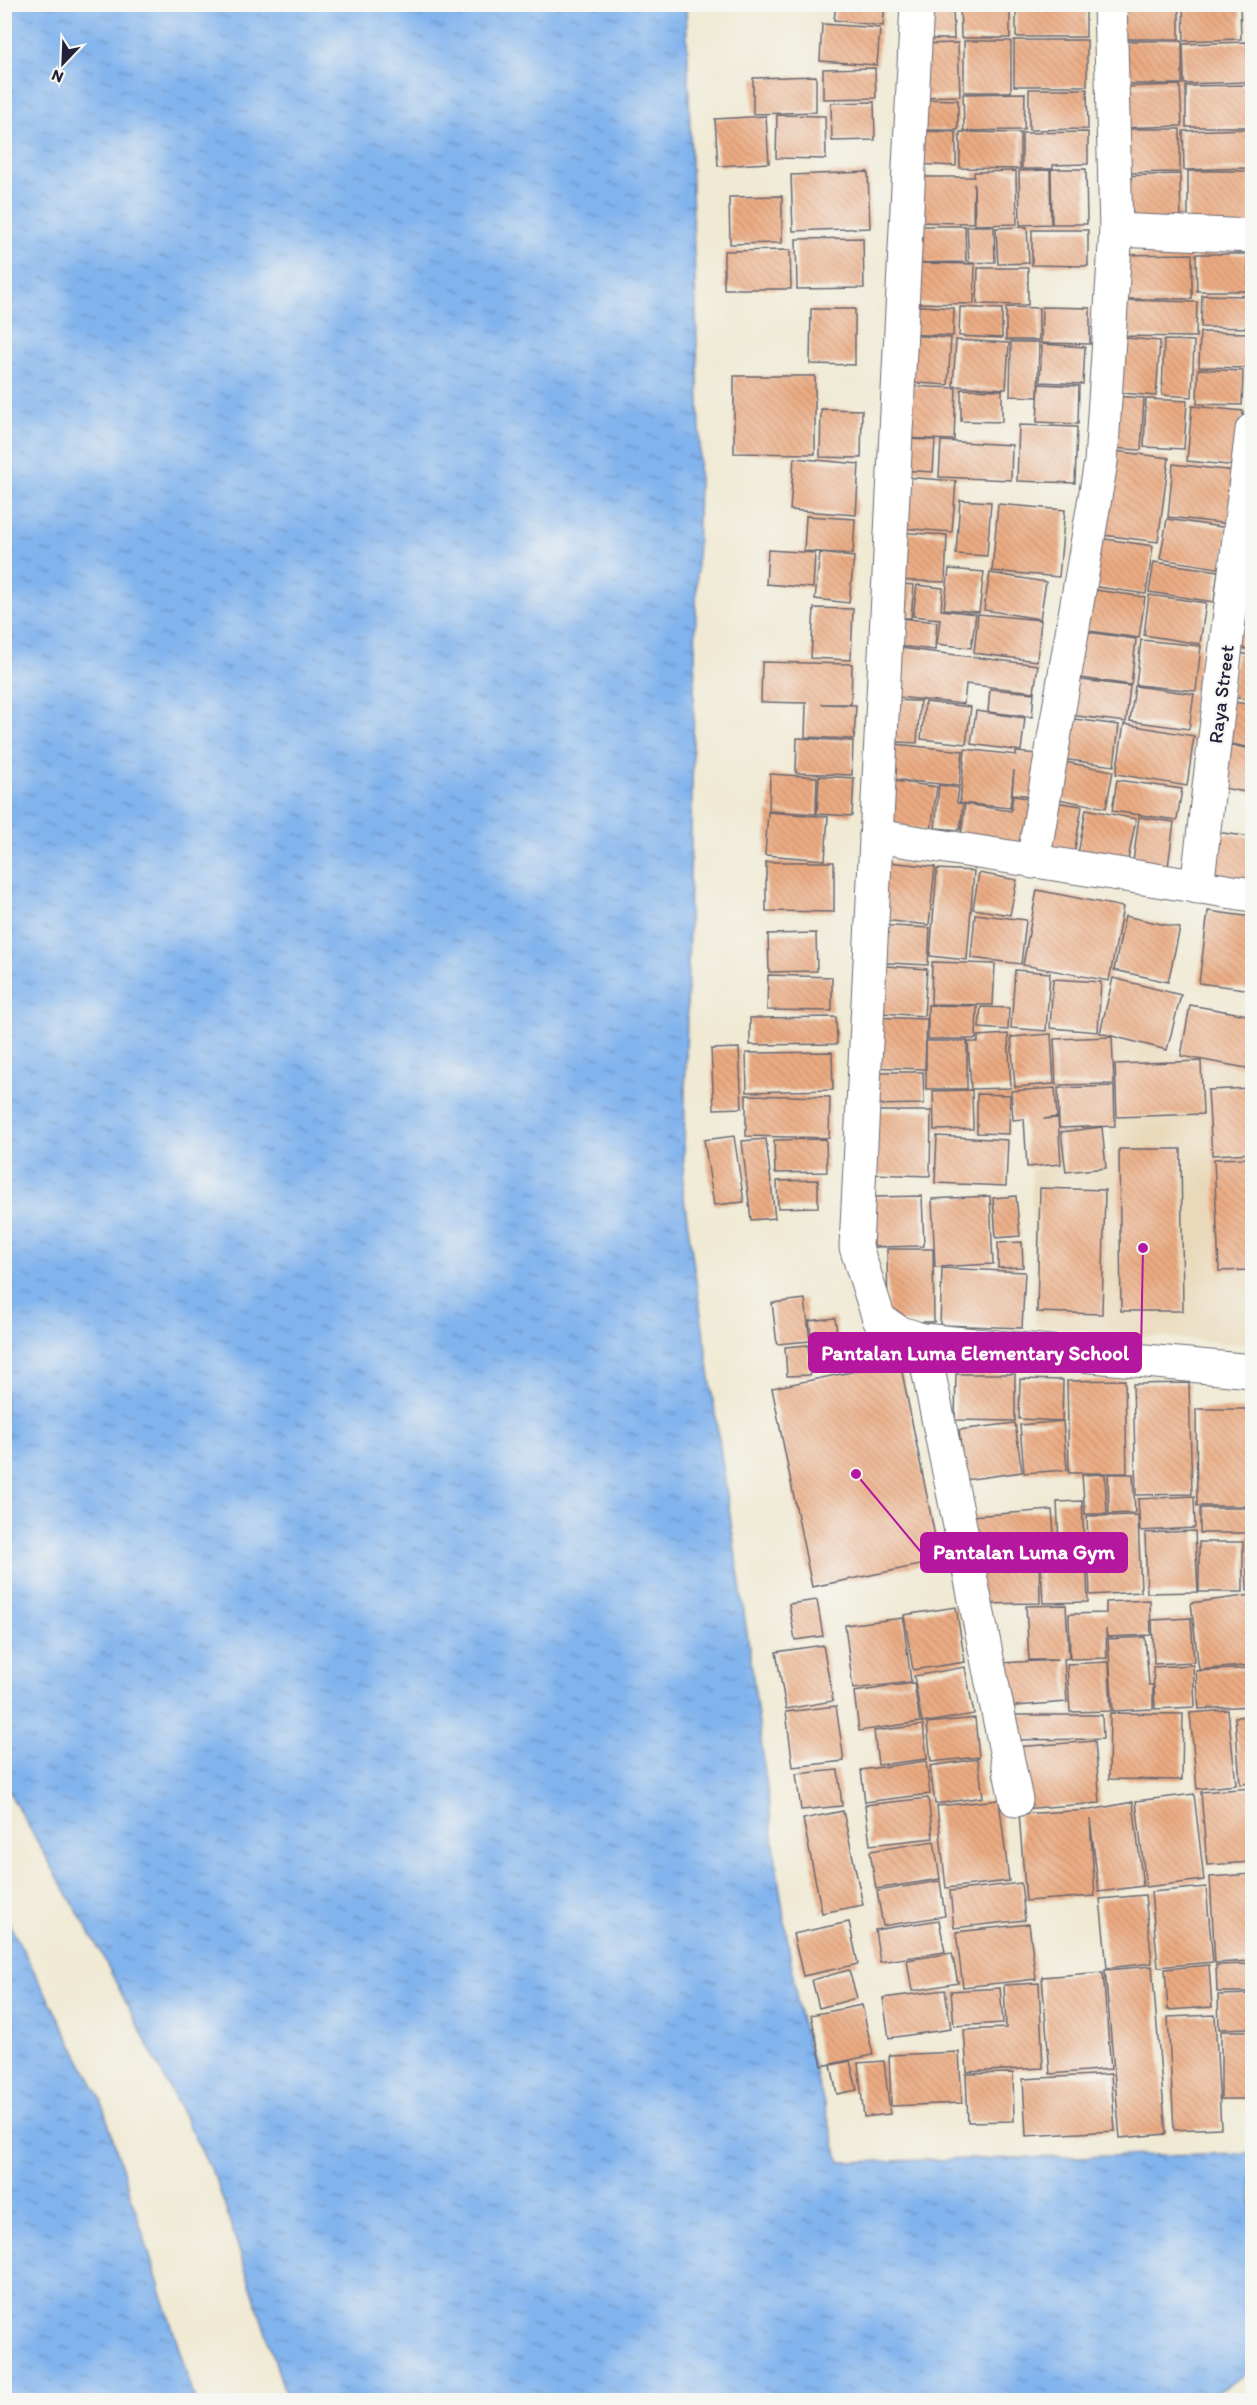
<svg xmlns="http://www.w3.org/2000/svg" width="1257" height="2405" font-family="Itim,sans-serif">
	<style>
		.built { fill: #e9d9ba }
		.water { fill: url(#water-ripples); stroke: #526a94; stroke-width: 1.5 }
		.building { fill: url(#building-back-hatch) }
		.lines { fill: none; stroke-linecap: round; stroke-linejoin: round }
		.minor-casing { stroke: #6a6871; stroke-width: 35 }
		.minor { stroke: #fff; stroke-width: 33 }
		.labels { text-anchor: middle; stroke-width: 4.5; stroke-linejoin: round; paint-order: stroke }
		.street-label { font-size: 20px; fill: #22223b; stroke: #f6f6f2 }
		.leader { fill: none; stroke: #b5179e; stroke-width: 2 }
		.callout-dot { fill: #b5179e; stroke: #f6f6f2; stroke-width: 2 }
		.callout { fill: #b5179e; stroke: #b5179e; stroke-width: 2 }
		.callout-label { font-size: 21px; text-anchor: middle; font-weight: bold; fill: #fff }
	</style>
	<defs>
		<pattern id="water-ripples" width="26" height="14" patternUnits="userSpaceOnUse" patternTransform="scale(1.5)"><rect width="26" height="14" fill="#81b3ed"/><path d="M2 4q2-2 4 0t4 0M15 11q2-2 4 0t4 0" fill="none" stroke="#6991c1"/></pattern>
		<pattern id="building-back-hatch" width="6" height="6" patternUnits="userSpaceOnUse" patternTransform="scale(1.5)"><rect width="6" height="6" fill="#ebab82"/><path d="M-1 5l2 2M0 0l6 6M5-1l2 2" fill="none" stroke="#c99371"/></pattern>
	</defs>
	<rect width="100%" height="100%" fill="#f6f6f2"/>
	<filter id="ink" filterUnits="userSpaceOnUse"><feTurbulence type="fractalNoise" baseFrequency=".0167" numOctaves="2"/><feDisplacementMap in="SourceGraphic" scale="12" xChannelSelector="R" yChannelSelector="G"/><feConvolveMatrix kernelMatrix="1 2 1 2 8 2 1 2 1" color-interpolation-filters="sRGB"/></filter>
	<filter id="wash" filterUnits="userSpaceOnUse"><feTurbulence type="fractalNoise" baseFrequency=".008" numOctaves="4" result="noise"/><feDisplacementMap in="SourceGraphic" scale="24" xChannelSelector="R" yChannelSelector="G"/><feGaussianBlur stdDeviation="1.35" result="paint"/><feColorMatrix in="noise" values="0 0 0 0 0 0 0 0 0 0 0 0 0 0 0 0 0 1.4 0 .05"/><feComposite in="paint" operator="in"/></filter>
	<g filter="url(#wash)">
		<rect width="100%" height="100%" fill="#f0ead4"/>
		<polygon class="built" points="1110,1039 1252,1068 1252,1345 1035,1326 1031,1170 1111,1157"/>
		<g class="water">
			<polygon points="4,5 686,5 700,433 683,1191 751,1661 779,1884 799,2013 840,2162 1252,2153 1252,2370 1205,2400 291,2400 284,2389 217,2182 100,1951 5,1785"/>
			<polygon points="4,1914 100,2097 195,2400 5,2400"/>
		</g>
		<g id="blocks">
			<g class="building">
				<polygon points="836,4 885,4 883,26 834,20"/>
				<polygon points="917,4 953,4 954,39 918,39"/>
				<polygon points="960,4 1010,4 1010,38 961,38"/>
				<rect x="1016" y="4" width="70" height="33"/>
				<rect x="1117" y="4" width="62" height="35"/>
				<polygon points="1183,4 1240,4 1241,39 1184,41"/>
				<polygon points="822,24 880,28 877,65 820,61"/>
				<rect x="1014" y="40" width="73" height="46"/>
				<rect x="964" y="41" width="47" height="51"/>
				<rect x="1117" y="41" width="65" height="43"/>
				<polygon points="1247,42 1248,82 1184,84 1183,44"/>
				<polygon points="958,43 960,96 918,97 917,44"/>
				<polygon points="875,68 876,98 823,99 823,69"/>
				<polygon points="816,76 816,112 753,114 753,78"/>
				<polygon points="1180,85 1182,126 1118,128 1117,87"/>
				<polygon points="1249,85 1249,127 1186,127 1186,86"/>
				<polygon points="1029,89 1087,89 1088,129 1029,130"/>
				<polygon points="1025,93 1024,130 964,131 963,94"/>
				<polygon points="914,99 958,100 958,130 914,130"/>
				<polygon points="874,102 875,140 832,141 831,103"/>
				<polygon points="777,115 825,116 826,159 776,158"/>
				<polygon points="766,116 769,163 718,166 715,119"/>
				<polygon points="1119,129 1180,129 1180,172 1119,173"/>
				<polygon points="1249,129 1250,168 1184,170 1183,131"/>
				<polygon points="914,131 956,132 956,166 914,164"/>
				<polygon points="960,132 1020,133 1020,169 960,168"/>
				<polygon points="1088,132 1088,164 1053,165 1053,169 1022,169 1022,133"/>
				<polygon points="1055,169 1086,169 1087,224 1052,224 1051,170"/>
				<polygon points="1050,170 1051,224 1020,225 1019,171"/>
				<polygon points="1016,171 1017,224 975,225 974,183 973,223 910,222 910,177 974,177 974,172"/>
				<polygon points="1188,171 1250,171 1251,227 1188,227"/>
				<polygon points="868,172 870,228 793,231 791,175"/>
				<polygon points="1180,174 1181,225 1121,226 1119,176"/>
				<polygon points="782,196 782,243 730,244 729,197"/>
				<polygon points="908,226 965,226 966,262 913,263 975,264 974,304 908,303"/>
				<polygon points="967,226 994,226 995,262 969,263"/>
				<polygon points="1027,227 1029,263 998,264 996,228"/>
				<polygon points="1032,230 1088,230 1088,266 1032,265"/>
				<polygon points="863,238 864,288 797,289 796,239"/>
				<polygon points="790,250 791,289 724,289 724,251"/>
				<polygon points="1192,254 1192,299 1121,299 1120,255"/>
				<polygon points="1196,254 1248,254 1248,291 1197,291"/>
				<polygon points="978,268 1028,268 1028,305 977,304"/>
				<polygon points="1202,295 1248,296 1249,328 1201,327"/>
				<polygon points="1120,300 1197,302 1196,337 1119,336"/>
				<polygon points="906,305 954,308 953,336 904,334"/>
				<polygon points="960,307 1002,309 1002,338 959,336"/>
				<polygon points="1006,307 1039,308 1039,340 1006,340"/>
				<polygon points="1042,307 1090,308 1090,344 1041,343"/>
				<polygon points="811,309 855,309 855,365 810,364"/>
				<polygon points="1200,332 1249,333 1248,368 1199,367"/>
				<polygon points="906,335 951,338 948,385 903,382"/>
				<polygon points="1116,337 1160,341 1156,396 1111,392"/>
				<polygon points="956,340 1009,343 1006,389 953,386"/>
				<polygon points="1164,340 1194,341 1192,397 1162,395"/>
				<polygon points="1011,342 1039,342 1038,397 1010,396"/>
				<polygon points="1042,344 1085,347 1083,384 1040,382"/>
				<polygon points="1198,369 1243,371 1242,405 1197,404"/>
				<polygon points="734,376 815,376 815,454 734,453"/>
				<polygon points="1039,384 1079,386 1078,424 1037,422"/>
				<polygon points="903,386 956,388 954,440 902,438"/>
				<polygon points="961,389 1002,390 1002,422 961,421"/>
				<polygon points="1111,396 1144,398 1141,450 1108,448"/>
				<polygon points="1146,399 1187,401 1184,449 1144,447"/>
				<polygon points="1192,406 1243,411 1238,466 1187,461"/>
				<polygon points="821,409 862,410 861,458 820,457"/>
				<polygon points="1019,425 1077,427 1075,483 1017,481"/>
				<polygon points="901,439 935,440 933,472 899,470"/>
				<polygon points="941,441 1012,445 1011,480 939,477"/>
				<polygon points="1106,450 1169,458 1158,542 1095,534"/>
				<polygon points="794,458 859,464 856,515 790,510"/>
				<polygon points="1173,464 1235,471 1230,524 1168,517"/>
				<polygon points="904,477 956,481 952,532 900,528"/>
				<polygon points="960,500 991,502 987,556 956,554"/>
				<polygon points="998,504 1065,510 1059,577 992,571"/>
				<polygon points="806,516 855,519 853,554 804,551"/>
				<polygon points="1167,519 1228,528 1223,569 1160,559"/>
				<polygon points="893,532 947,535 945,582 890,580"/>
				<polygon points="1091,537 1153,546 1146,594 1084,585"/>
				<polygon points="768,550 815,553 813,588 766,584"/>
				<polygon points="820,553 854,557 849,603 815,599"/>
				<polygon points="1154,562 1218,571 1214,602 1149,592"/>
				<polygon points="1250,567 1252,568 1252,611 1243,610"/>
				<polygon points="949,569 984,572 979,612 944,609"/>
				<polygon points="990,573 1046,582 1040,619 984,610"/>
				<polygon points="890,583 914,585 911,618 899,618 937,622 935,650 888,645"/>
				<polygon points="917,585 943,588 941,610 976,614 971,648 937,644 940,619 913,616"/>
				<polygon points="1081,588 1145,597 1139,638 1075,629"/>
				<polygon points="1149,595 1206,603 1200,644 1144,635"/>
				<polygon points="814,608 853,609 851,660 811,658"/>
				<polygon points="1240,611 1252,613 1252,650 1234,647"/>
				<polygon points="978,614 1041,620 1037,661 974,653"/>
				<polygon points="1073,630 1136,639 1131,685 1067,676"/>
				<polygon points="1141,640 1201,646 1196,691 1136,685"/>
				<polygon points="892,647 1038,665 1034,692 966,684 964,704 888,696"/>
				<polygon points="1237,653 1252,655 1252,700 1231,697"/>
				<polygon points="762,662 852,664 851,704 821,704 856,705 854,739 805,737 806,703 761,702"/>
				<polygon points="1065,678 1130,686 1126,722 1061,714"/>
				<polygon points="1135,686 1194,694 1189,729 1130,721"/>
				<polygon points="990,689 1034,693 1032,717 988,712"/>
				<polygon points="885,700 920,701 917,743 883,741"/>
				<polygon points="1223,700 1252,705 1252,748 1215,741"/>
				<polygon points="925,702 971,707 966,744 921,739"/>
				<polygon points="976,711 1025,718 1021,751 971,744"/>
				<polygon points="1059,717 1119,725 1114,766 1054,758"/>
				<polygon points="1124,724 1194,736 1187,786 1116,774"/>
				<polygon points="797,738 853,741 852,775 796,773"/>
				<polygon points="885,743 963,751 959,786 881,778"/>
				<polygon points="1219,743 1252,749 1252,793 1211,786"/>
				<polygon points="965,749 1016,755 1016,752 1048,755 1044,797 1012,794 1014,770 1010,808 960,803"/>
				<polygon points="1054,760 1113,771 1106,808 1047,797"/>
				<polygon points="770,774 817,777 816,814 769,811"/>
				<polygon points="819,776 854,778 852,816 817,814"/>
				<polygon points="887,780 937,787 931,831 881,823"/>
				<polygon points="1117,780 1182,789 1177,820 1112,811"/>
				<polygon points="939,785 959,788 957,803 963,804 960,830 935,828"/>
				<polygon points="1013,796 1042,800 1035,847 961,836 965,804 1011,811"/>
				<polygon points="1046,801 1082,806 1074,855 1038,848"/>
				<polygon points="1086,809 1136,819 1126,870 1077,860"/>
				<polygon points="768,812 828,817 825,860 765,855"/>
				<polygon points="1139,817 1174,822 1168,867 1133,862"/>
				<polygon points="1208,831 1252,837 1252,893 1200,885"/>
				<polygon points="879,861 935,867 929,925 874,919"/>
				<polygon points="766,862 834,862 834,912 766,911"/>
				<polygon points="937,869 974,871 967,960 930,956"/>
				<polygon points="979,873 1017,880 1010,915 973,909"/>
				<polygon points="1037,890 1123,907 1109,981 1023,965"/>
				<polygon points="1208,911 1252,917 1252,990 1199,983"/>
				<polygon points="975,914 1026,920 1021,964 971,958"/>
				<polygon points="1125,916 1180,928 1168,982 1114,970"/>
				<polygon points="873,925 930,928 928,965 870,962"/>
				<polygon points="816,933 817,971 769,972 768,934"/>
				<polygon points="932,962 995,964 993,1005 931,1004"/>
				<polygon points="872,965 927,969 924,1016 869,1012"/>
				<polygon points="1015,970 1050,973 1046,1031 1011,1028"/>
				<polygon points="768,975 832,977 832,1011 767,1010"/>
				<polygon points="1113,978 1181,995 1167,1050 1100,1033"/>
				<polygon points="1053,979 1101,982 1098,1032 1050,1028"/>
				<polygon points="928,1005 977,1006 976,1039 928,1039"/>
				<polygon points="1190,1005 1252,1016 1252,1069 1181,1056"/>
				<polygon points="981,1007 1009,1008 1008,1030 979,1028"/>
				<polygon points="836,1017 837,1044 750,1045 750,1018"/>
				<polygon points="869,1017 927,1019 925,1069 866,1067"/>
				<polygon points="1008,1034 1011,1088 971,1089 968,1042 978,1042 978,1036"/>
				<polygon points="1051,1034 1054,1084 1015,1087 1011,1037"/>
				<polygon points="1112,1037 1114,1084 1056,1085 1054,1039"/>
				<rect x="926" y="1041" width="41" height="48"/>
				<polygon points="739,1048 742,1108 714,1109 711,1049"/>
				<polygon points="832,1052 833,1090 747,1092 746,1053"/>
				<polygon points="1201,1061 1203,1114 1117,1117 1115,1064"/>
				<polygon points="870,1072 923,1072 924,1104 871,1105"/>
				<polygon points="1114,1086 1115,1126 1059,1128 1058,1088"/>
				<polygon points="1055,1088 1057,1117 1043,1119 1058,1118 1061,1164 1027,1167 1024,1119 1013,1120 1011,1091"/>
				<polygon points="1252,1088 1252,1153 1212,1155 1208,1090"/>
				<polygon points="972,1090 973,1129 934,1130 933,1091"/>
				<polygon points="977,1094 1010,1095 1009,1134 977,1133"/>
				<polygon points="746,1095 830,1097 829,1138 746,1136"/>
				<polygon points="872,1111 931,1111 930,1176 871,1174"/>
				<polygon points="1102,1127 1106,1168 1066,1172 1061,1132"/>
				<polygon points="734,1136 744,1202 714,1205 704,1140"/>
				<polygon points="937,1136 1008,1140 1006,1186 935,1183"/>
				<polygon points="766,1139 775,1218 751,1220 742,1141"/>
				<polygon points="826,1139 827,1172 775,1173 774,1140"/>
				<polygon points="1119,1149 1181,1149 1183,1311 1121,1311"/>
				<polygon points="1252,1158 1252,1270 1219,1271 1214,1159"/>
				<polygon points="818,1180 818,1207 778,1208 777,1181"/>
				<polygon points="1040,1188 1105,1190 1102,1314 1037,1312"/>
				<polygon points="922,1196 924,1246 874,1247 872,1197"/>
				<polygon points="990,1196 993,1264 935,1267 932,1199"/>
				<polygon points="1016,1196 1020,1236 996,1238 993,1198"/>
				<polygon points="1022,1242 1023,1267 998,1268 998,1243"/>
				<polygon points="887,1249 933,1249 934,1322 888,1322"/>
				<polygon points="942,1268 1025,1272 1022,1328 940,1325"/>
				<polygon points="805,1299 810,1341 777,1344 772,1303"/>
				<polygon points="835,1318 840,1353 814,1357 809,1321"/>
				<polygon points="808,1345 810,1375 787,1376 785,1347"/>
				<polygon points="900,1362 940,1561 812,1587 772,1388"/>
				<polygon points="956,1374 1015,1374 1015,1421 955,1420"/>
				<polygon points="1020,1379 1063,1380 1062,1421 1019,1419"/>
				<polygon points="1125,1380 1127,1473 1069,1473 1067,1381"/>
				<polygon points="1189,1383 1192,1494 1136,1495 1133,1384"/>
				<polygon points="1196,1409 1252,1409 1252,1506 1197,1506"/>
				<polygon points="1063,1421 1067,1470 1024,1473 1020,1425"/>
				<polygon points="1015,1423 1022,1472 965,1480 959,1430"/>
				<polygon points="1105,1474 1107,1514 1085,1514 1082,1475"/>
				<polygon points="1108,1474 1133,1474 1135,1513 1109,1514"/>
				<polygon points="1194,1496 1195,1528 1140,1531 1138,1499"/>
				<polygon points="1082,1501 1084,1543 1059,1543 1057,1502"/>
				<rect x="1200" y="1508" width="52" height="25"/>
				<polygon points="1052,1510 1055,1547 974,1553 971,1516"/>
				<polygon points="1138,1515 1141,1592 1090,1595 1087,1516"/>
				<polygon points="1195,1531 1198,1592 1147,1593 1145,1533"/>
				<polygon points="1246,1535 1252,1535 1252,1591 1247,1591"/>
				<rect x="1199" y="1542" width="44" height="50"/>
				<polygon points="1086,1548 1088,1602 1043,1603 1040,1550"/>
				<polygon points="1039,1553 1040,1603 979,1604 978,1555"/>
				<polygon points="1252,1595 1252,1637 1248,1621 1252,1665 1199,1670 1191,1603"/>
				<polygon points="817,1600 823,1636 795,1640 789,1604"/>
				<polygon points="1150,1600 1151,1635 1107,1637 1106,1629 1107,1658 1070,1659 1069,1614 1106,1613 1106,1602"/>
				<polygon points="1066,1605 1069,1658 1064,1659 1067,1702 1002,1707 999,1663 1058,1660 1029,1660 1026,1606"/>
				<polygon points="956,1607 965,1662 913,1670 904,1615"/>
				<polygon points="903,1618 911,1682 853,1689 845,1625"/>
				<polygon points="1191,1618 1194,1662 1154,1664 1152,1620"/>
				<polygon points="1145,1637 1149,1685 1153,1685 1153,1709 1113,1711 1108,1639"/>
				<polygon points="823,1645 833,1701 786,1709 776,1652"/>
				<polygon points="1109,1662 1111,1711 1070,1712 1067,1664"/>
				<polygon points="1193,1665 1195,1707 1155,1709 1153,1667"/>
				<polygon points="965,1667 974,1714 922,1723 914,1676"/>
				<polygon points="1252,1668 1252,1706 1199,1709 1196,1671"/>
				<polygon points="914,1683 920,1722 859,1731 854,1692"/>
				<polygon points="836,1706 844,1761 793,1767 786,1712"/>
				<polygon points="1228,1710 1236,1785 1197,1789 1190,1713"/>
				<polygon points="1110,1713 1183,1714 1182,1780 1109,1779"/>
				<polygon points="1009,1715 1102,1715 1103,1739 1009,1740"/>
				<polygon points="1252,1716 1252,1783 1240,1784 1235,1717"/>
				<polygon points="975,1718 979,1757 931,1762 927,1723"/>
				<polygon points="923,1725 927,1759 878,1765 874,1731"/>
				<polygon points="1095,1741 1100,1803 1021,1809 1016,1747"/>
				<polygon points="978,1759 983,1797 935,1804 930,1766"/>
				<polygon points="926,1761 930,1794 865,1802 861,1770"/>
				<polygon points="838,1770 842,1806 801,1810 796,1774"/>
				<polygon points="1252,1788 1252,1862 1207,1865 1201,1792"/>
				<polygon points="1194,1794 1204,1880 1146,1887 1136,1801"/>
				<polygon points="928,1798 933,1838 870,1845 865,1805"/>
				<polygon points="999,1800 1009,1881 946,1888 937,1806"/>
				<polygon points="1133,1802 1143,1886 1099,1892 1090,1819 1095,1896 1026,1901 1019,1814 1090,1810"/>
				<polygon points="843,1811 863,1905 822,1913 803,1819"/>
				<polygon points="934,1841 940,1879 876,1889 870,1851"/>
				<polygon points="1252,1874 1252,1890 1250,1884 1252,1961 1215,1963 1210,1877"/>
				<polygon points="940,1881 945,1916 883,1926 877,1891"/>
				<polygon points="1021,1883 1025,1920 954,1928 950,1891"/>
				<polygon points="1206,1887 1213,1962 1158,1967 1151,1892"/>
				<polygon points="1145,1895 1152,1963 1107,1968 1100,1899"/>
				<polygon points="939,1920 945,1952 880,1962 875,1930"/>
				<polygon points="849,1922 858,1964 803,1976 793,1934"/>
				<polygon points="1029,1924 1036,1979 963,1987 956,1932"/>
				<polygon points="952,1953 958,1983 912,1991 907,1960"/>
				<polygon points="1252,1964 1252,1992 1217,1992 1216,1965"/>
				<polygon points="1209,1965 1212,2007 1168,2010 1165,1969"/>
				<polygon points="1152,1966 1166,2134 1120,2138 1105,1970"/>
				<polygon points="849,1970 857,1998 819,2008 812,1980"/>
				<polygon points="1103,1972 1111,2069 1050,2074 1042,1977"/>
				<polygon points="1039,1983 1043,2068 967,2072 964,2030 1006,2028 1004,1985"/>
				<polygon points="1000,1988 1003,2023 954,2026 951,1991"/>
				<polygon points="945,1990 951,2029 889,2038 883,1998"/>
				<polygon points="1252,1994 1252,2028 1219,2029 1218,1995"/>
				<polygon points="862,2005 873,2055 822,2066 811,2015"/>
				<polygon points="1215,2015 1221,2128 1174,2130 1168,2017"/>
				<rect x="1221" y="2031" width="31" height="68"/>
				<polygon points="959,2052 962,2103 891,2106 889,2055"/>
				<polygon points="850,2061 857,2090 837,2094 831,2065"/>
				<polygon points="884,2061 890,2114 864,2117 858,2063"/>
				<polygon points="1013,2073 1014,2121 968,2122 966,2074"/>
				<polygon points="1111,2074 1115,2131 1026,2136 1023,2079"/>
			</g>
		</g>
	</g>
	<g filter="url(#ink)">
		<use href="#blocks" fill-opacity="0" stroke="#6a6871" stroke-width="1.5"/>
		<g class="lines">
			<g class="minor-casing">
				<g id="minor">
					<polyline points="917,4 856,1247 879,1319 898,1332 922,1340 1252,1371"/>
					<polyline points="1116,230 1252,236"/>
					<polyline points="876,836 1252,895"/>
					<polyline points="1033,862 1101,462 1116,230 1110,4"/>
					<polyline points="1197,887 1252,430"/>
					<polyline points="922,1340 1016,1800"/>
				</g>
			</g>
			<use href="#minor" class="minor"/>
		</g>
	</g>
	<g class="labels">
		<g class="street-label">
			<text transform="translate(1221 694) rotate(-83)" y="7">Raya Street</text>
		</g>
	</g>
	<path class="leader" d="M1143 1248L1141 1352M856 1474L921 1552"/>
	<g class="callout-dot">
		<circle cx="1143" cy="1248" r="6"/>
		<circle cx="856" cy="1474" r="6"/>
	</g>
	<g class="callout">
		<rect x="809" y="1333" width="332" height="39" rx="6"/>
		<rect x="921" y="1533" width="206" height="39" rx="6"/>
	</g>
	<g class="callout-label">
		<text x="975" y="1360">Pantalan Luma Elementary School</text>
		<text x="1024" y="1559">Pantalan Luma Gym</text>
	</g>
	<rect width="1257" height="2405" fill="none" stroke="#f6f6f2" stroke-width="24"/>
	<g transform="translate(63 63) rotate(203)" stroke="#f6f6f2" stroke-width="4.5" paint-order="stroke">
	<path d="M0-4.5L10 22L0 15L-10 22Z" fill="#22223b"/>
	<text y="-9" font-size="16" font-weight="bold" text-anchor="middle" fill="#22223b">N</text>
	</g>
</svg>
